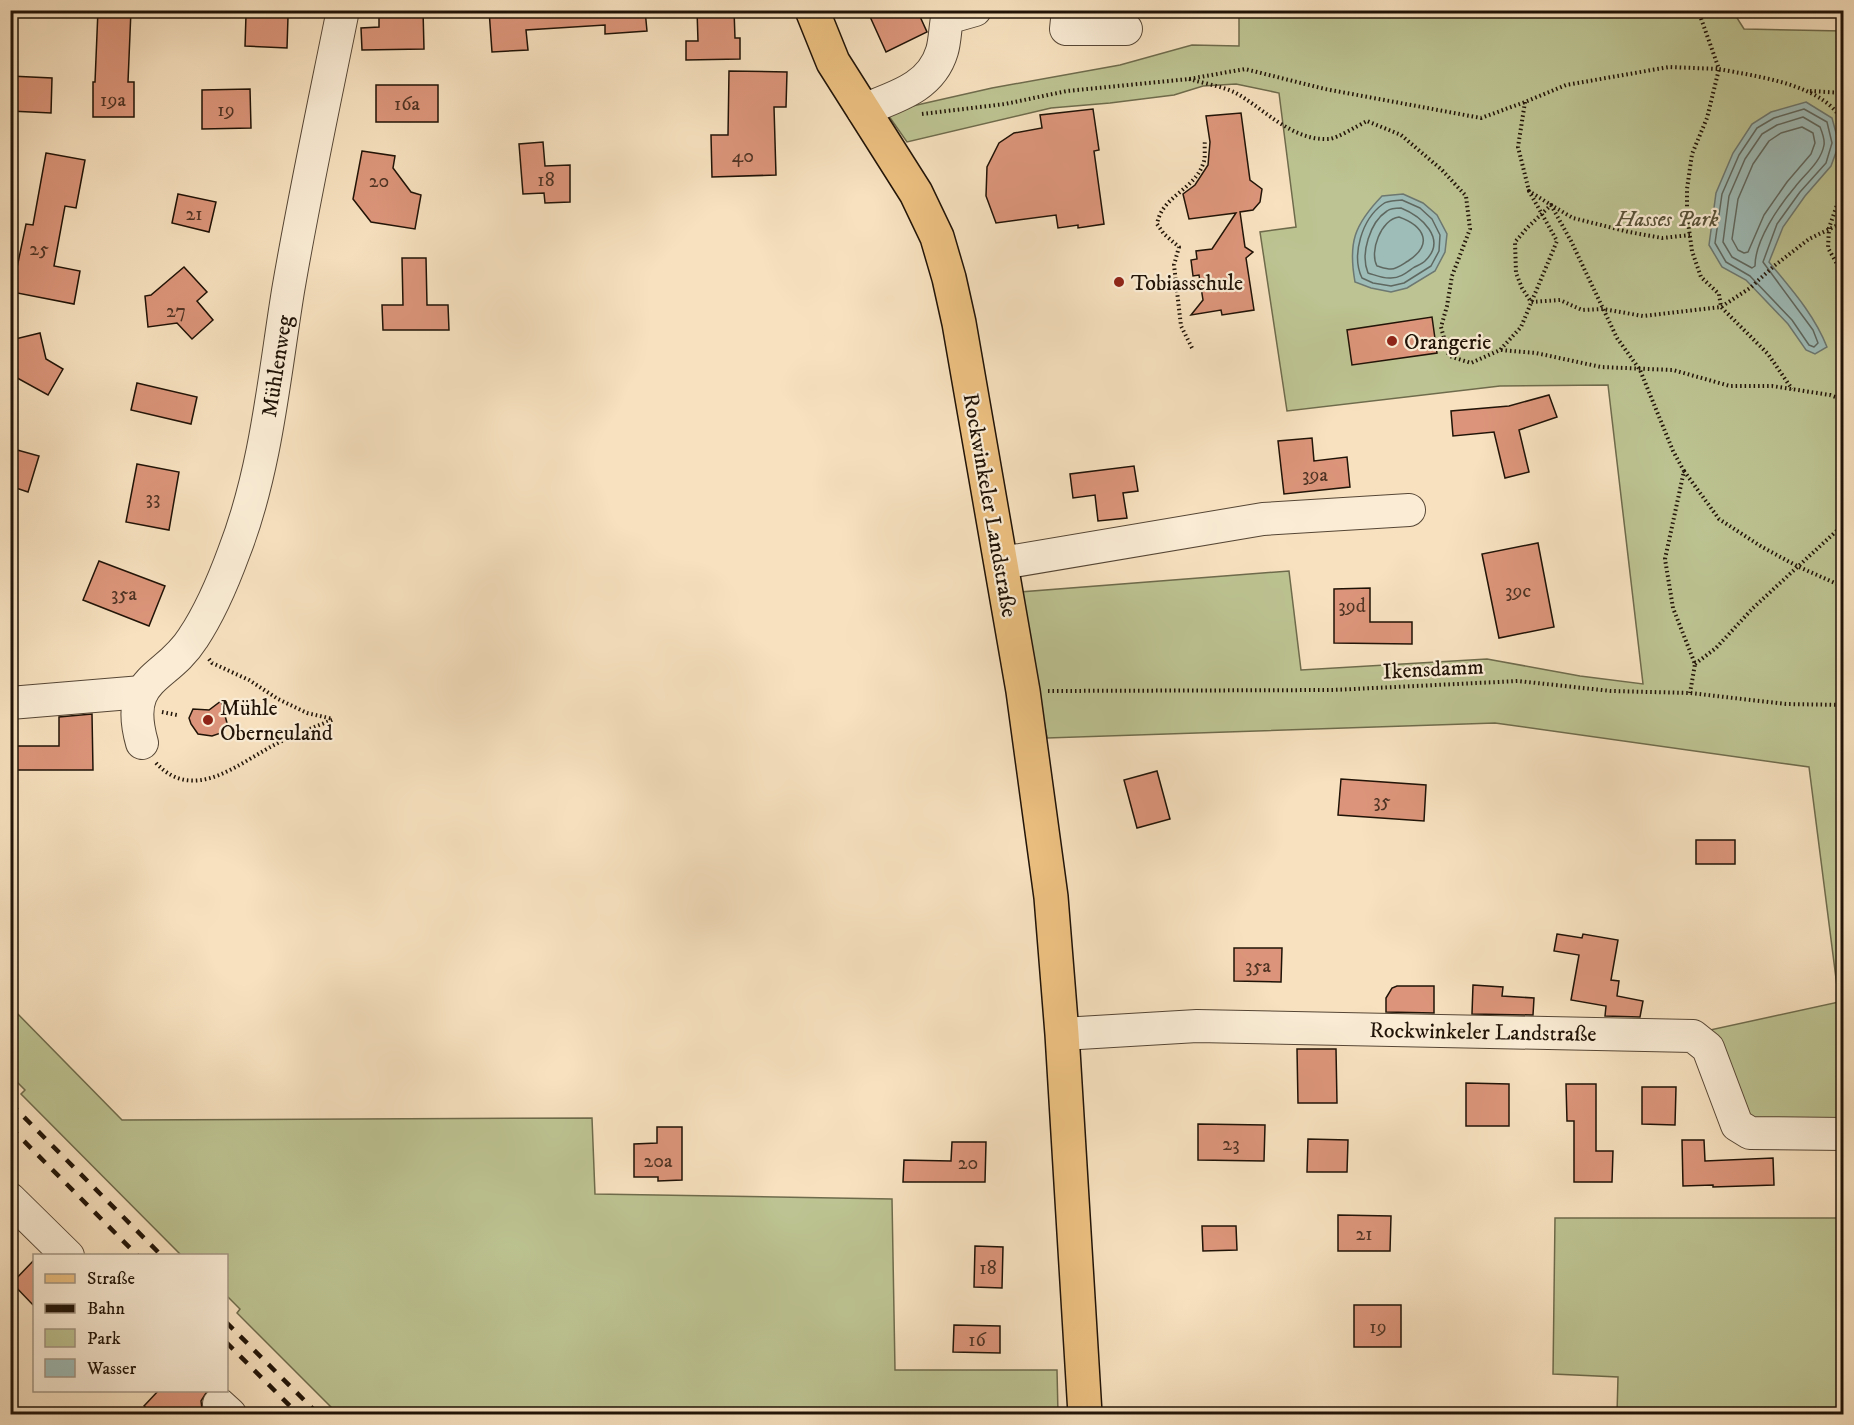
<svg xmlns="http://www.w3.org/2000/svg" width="1854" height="1425" font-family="'IM FELL DW Pica',serif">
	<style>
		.green { fill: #bdc392; stroke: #6e6b4c; stroke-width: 1.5 }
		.water { fill: #9ebcb8; stroke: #6c7871; stroke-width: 1.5 }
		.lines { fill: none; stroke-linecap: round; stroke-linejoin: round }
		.shore { stroke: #5f6860; stroke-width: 1.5 }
		.building { fill: #dc957a; stroke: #201307; stroke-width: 1.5 }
		.minor-casing { stroke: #564635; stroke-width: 34 }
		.major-casing { stroke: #201307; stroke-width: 36 }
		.path { stroke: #201307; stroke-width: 4; stroke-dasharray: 1.5 3; stroke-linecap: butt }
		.minor { stroke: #faecd5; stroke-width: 32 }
		.major { stroke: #ecc080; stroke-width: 33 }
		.rail { stroke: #201307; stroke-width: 4.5; stroke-dasharray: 10 10; stroke-linecap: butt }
		.poi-dot { fill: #8f2418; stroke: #faecd5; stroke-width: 2 }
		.labels { text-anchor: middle; stroke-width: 4.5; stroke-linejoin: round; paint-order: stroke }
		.number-label { font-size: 20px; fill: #4f3424 }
		.park-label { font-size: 22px; font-style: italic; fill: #575138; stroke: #faecd5 }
		.poi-label { font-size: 22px; fill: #201307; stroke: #faecd5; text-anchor: start }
		.street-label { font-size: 22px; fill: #201307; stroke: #faecd5 }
	</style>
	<rect width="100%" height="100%" fill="#f7e1bf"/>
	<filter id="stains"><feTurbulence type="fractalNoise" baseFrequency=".00333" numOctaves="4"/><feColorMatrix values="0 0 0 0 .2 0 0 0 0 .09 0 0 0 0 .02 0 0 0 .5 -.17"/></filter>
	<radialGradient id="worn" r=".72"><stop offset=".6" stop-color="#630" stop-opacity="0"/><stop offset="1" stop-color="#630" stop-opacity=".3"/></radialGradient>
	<g class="green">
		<polygon points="1732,10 1744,29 1843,31 1843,1127 1753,1127 1710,1030 1839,1002 1809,767 1495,723 1047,738 1020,592 1289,571 1301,670 1487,659 1580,676 1643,684 1608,385 1500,386 1287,411 1260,232 1296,227 1279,93 1236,84 1203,86 1174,95 1110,103 1051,108 907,142 886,112 992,88 1120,65 1192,45 1239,46 1239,11"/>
		<polygon points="10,1006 122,1120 592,1118 595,1194 892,1199 895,1370 1057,1370 1058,1414 338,1414 237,1313 240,1309 227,1296 226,1256 181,1255 21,1094 25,1090 11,1076"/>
		<polygon points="1555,1218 1843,1218 1843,1414 1617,1414 1618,1377 1553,1374"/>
	</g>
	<g class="water">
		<path d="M1806,102L1832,118L1839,144L1831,166L1805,196L1783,227L1769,262C1791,289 1814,314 1827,347L1815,354L1806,350L1788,324L1746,280L1722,267L1709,245L1716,193L1733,153L1752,124L1771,112Z"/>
		<path d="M1403,194L1423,203L1437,215L1447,234L1445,252L1435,271L1407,288L1391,292L1371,288L1355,282C1348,243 1354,225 1382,196Z"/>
	</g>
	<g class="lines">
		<g class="shore">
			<polygon points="1804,109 1827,122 1832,143 1826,163 1800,192 1777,224 1763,262 1813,330 1818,343 1814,347 1809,345 1792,320 1750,276 1726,262 1715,243 1722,194 1739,155 1757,128 1774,118"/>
			<path d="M1803,117L1820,127C1822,132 1825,139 1824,145C1821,162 1805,174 1795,187C1779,206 1755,240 1755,266L1752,268L1732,257L1723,242L1729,196L1745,159L1762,134L1777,125Z"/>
			<polygon points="1802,127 1813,133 1815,143 1811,154 1787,182 1764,215 1748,252 1744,253 1738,250 1732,239 1738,199 1753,164 1769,141 1781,133"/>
			<path d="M1402,200L1420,208L1432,219L1440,235L1439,251L1431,266L1404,283L1391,286L1373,283L1362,278C1351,255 1362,219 1383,204C1388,200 1396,201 1402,200Z"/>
			<path d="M1401,208C1421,216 1448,239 1425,261C1422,264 1416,266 1413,268C1406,273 1400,278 1391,278C1384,279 1375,275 1368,273C1360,254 1370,222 1387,211C1391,208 1396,208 1401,208Z"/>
			<path d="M1399,217C1424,226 1434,244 1408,261C1403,264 1397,269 1391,269C1386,269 1381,267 1377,266C1369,252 1381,219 1399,217Z"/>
		</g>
	</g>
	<g class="building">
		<polygon points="98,10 131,10 128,82 134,82 134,117 93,117 93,82 95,82"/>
		<polygon points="379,10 423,10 424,49 362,50 361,28 379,27"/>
		<polygon points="489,10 645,10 647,31 605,34 605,25 526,30 528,50 492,52"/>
		<polygon points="697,10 734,10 735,38 740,38 740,59 686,60 686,41 698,41"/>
		<polygon points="867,10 917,10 927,32 886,52"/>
		<polygon points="246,15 288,17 287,48 245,46"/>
		<polygon points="729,71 787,72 786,107 774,107 776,175 712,177 711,135 728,135"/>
		<polygon points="10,76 52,78 51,113 10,111"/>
		<rect x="376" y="85" width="62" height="37"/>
		<polygon points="250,89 251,128 202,129 202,90"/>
		<polygon points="1093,109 1099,150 1094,151 1104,224 1078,228 1078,225 1058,228 1056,215 996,223 986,196 987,167 999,143 1014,133 1042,128 1040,115"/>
		<polygon points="1241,113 1250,180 1262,189 1260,202 1253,210 1240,212 1245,247 1253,252 1246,258 1254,310 1222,315 1221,310 1191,315 1203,300 1199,275 1193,276 1191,260 1197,259 1196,251 1212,249 1236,213 1189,219 1183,194 1195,185 1208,165 1210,142 1206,116"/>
		<polygon points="543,142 545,166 570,165 570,202 545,203 544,193 523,194 519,144"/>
		<polygon points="362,151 395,156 393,168 411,192 421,195 415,229 371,222 353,199"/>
		<polygon points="46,153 85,160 76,208 65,206 54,266 80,271 74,304 12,292 26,224 33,225"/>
		<polygon points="178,194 216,202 209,232 172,223"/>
		<polygon points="402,258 426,258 427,305 448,305 449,330 383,330 382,305 403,305"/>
		<polygon points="184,267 207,292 197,301 213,320 192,339 177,323 148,327 145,296 151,295"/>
		<polygon points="1432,317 1437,353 1352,365 1347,330"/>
		<polygon points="40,333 46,359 63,369 48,395 10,374 10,360 14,359 11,340"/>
		<polygon points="137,383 197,397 191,424 131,410"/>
		<polygon points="1549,395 1557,417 1519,430 1529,472 1505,478 1494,432 1453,436 1451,411 1509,406"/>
		<polygon points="1312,438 1314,461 1347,457 1350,487 1284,494 1278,441"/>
		<polygon points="10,448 39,456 28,492 10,486"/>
		<polygon points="137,464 179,472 169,530 126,522"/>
		<polygon points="1134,466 1138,491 1123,493 1127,518 1098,521 1095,495 1073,498 1070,474"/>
		<polygon points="1538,543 1554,627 1499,638 1482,554"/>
		<polygon points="99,561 165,586 149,626 83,600"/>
		<polygon points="1370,588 1370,622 1412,622 1412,644 1334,643 1334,589"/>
		<polygon points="221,701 227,723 221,733 212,736 198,734 191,724 189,718 193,709 209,710"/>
		<polygon points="92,714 93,770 10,770 10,746 59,746 59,717"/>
		<polygon points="1157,771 1170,819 1137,828 1124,780"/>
		<polygon points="1341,779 1426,785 1424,821 1338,815"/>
		<rect x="1696" y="840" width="39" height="24"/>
		<polygon points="1557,934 1582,938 1583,934 1618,940 1611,980 1619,981 1617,996 1643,1001 1640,1017 1605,1016 1606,1006 1571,1000 1579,955 1554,951"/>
		<polygon points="1234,948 1282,948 1281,982 1234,981"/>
		<polygon points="1473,985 1503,987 1502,996 1534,998 1533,1015 1472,1014"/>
		<polygon points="1397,986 1434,986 1434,1013 1386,1012 1386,998 1392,988"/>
		<polygon points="1297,1049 1336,1049 1337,1103 1298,1103"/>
		<polygon points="1466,1083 1509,1084 1509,1126 1466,1126"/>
		<polygon points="1566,1084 1596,1084 1596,1151 1613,1151 1612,1182 1574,1182 1574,1121 1567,1121"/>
		<polygon points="1642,1087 1676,1087 1675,1125 1642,1124"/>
		<polygon points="1198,1124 1265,1125 1264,1161 1198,1160"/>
		<polygon points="657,1127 682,1127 682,1180 658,1181 658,1177 634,1177 634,1144 657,1143"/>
		<polygon points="1308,1139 1348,1140 1347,1172 1307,1172"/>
		<polygon points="1682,1140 1704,1140 1705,1161 1773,1158 1774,1185 1713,1187 1713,1185 1683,1186"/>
		<polygon points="952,1142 986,1142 985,1182 903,1182 904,1160 951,1161"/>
		<polygon points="1338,1215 1391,1216 1390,1251 1338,1251"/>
		<polygon points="1202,1226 1236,1226 1237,1250 1203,1251"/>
		<polygon points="975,1246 1003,1247 1002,1288 974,1287"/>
		<polygon points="34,1260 34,1306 12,1283"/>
		<rect x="1354" y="1305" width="47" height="42"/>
		<polygon points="954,1325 1000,1326 1000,1353 953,1352"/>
		<polygon points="159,1390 208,1390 201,1401 202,1409 205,1414 153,1414 144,1406"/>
	</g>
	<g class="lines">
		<g class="minor-casing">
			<g id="minor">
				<polyline points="1068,10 1066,29 1126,29"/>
				<path d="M863,110C895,97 931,88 942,51C945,41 945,29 947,18L975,10"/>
				<polyline points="1002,563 1263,519 1409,510"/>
				<polyline points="10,703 142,692"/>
				<path d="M142,743C123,676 166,681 193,638C211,611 223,582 234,552C266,470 274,378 288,291C304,197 324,104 343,10"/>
				<polyline points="1062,1034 1197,1026 1693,1036 1708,1048 1737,1125 1750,1133 1844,1134"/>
				<polyline points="10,1199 68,1256"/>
				<polyline points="219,1404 230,1414"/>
			</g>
		</g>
		<g class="major-casing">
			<polyline id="major" points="812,10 833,62 916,193 937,237 949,278 959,323 1023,691 1051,897 1062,1034 1085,1414"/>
		</g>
		<g class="path">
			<path d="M1698,10L1719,69C1758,77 1826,84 1844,124"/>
			<path d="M1189,79C1203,83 1220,86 1234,92C1264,108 1291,141 1329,139C1338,138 1357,126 1367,121L1401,135L1442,170L1466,196L1470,229L1452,276L1447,306L1441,327L1449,356L1471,363L1500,350L1521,327L1557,241L1529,191L1551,205L1571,241L1617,338L1640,370L1673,451L1684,471L1665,559L1673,608L1695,664L1690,693"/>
			<polyline points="1810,91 1844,93"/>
			<polyline points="1525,102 1518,147 1529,191"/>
			<polyline points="922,114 1005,104 1067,91 1189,79 1245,69 1325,89 1481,118 1525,102 1566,85 1669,67 1719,69 1707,118 1692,154 1687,189 1687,215 1692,251 1701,277 1719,294 1721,307 1768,354 1792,389"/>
			<polyline points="1844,185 1829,228 1828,248 1844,276"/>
			<polyline points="1690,235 1662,238 1629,232 1573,218 1551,205 1528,227 1515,242 1516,273 1522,288 1531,302 1560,300 1582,310 1603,309 1643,316 1721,307 1750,288 1774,266 1809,239 1844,222"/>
			<path d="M1192,348L1181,326L1174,265L1179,247L1164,234L1157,224C1162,196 1194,190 1203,164C1206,158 1204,148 1205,140"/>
			<polyline points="1501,350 1536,353 1601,367 1673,370 1730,386 1772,386 1830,395 1844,400"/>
			<polyline points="1684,471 1719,519 1762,547 1799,567 1844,587"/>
			<polyline points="209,659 212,663 249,680 278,699 307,713 333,719"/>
			<polyline points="1695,664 1716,648 1753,608 1844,524"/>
			<polyline points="1048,691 1333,690 1518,681 1611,691 1690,693 1786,704 1844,705"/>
			<polyline points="162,712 177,715"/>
			<path d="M156,763C195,805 241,761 278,743C296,734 315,727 334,719"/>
			<polyline points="337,1413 436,1414"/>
		</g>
		<use href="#minor" class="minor"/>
		<use href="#major" class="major"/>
		<g class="rail">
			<polyline points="10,1103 162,1256"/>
			<polyline points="10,1127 138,1256"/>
			<polyline points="226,1322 318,1414"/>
			<polyline points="226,1342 298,1414"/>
		</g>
	</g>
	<g class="poi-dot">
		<circle cx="1119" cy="282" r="6"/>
		<circle cx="1392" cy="341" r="6"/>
		<circle cx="208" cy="720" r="6"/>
	</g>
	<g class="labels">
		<g class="number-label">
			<text x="113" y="106">19a</text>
			<text x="407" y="110">16a</text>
			<text x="226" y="116">19</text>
			<text x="743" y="162">40</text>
			<text x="546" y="186">18</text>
			<text x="379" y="187">20</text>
			<text x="194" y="220">21</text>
			<text x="39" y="255">25</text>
			<text x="176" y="317">27</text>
			<text x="1315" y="481">39a</text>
			<text x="153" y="504">33</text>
			<text x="1518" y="597">39c</text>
			<text x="124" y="600">35a</text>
			<text x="1352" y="612">39d</text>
			<text x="1382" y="807">35</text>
			<text x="1258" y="972">35a</text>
			<text x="1231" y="1150">23</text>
			<text x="658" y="1167">20a</text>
			<text x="968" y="1169">20</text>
			<text x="1364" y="1240">21</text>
			<text x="988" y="1274">18</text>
			<text x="1378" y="1333">19</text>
			<text x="977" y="1346">16</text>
		</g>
		<g class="park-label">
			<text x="1667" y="226">Hasses Park</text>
		</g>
		<g class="poi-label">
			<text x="1131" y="290">Tobiasschule</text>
			<text x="1404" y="349">Orangerie</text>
			<text x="220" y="715">Mühle<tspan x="220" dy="25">Oberneuland</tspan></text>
		</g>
		<g class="street-label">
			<text transform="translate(276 366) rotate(-81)" y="8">Mühlenweg</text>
			<text transform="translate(991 505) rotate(80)" y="8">Rockwinkeler Landstraße</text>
			<text transform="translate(1433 668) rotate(-3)" y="8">Ikensdamm</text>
			<text transform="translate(1483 1031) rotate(1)" y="8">Rockwinkeler Landstraße</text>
		</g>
	</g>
	<rect width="1854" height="1425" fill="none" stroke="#f7e1bf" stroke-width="36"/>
	<rect x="12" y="12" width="1830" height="1401" fill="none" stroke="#201307" stroke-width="3"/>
	<rect x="18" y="18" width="1818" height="1389" fill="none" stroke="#201307" stroke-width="1.5"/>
	<rect x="33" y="1254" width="195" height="138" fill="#faecd5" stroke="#a39583" stroke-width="1.5"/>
	<rect x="45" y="1274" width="30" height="9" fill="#ecc080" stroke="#a39583" stroke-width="1.5"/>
	<text x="87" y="1284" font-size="18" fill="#201307">Straße</text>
	<rect x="45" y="1304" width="30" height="9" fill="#201307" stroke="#a39583" stroke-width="1.5"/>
	<text x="87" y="1314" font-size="18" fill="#201307">Bahn</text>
	<rect x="45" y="1329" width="30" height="18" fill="#bdc392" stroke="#a39583" stroke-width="1.5"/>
	<text x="87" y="1344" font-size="18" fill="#201307">Park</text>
	<rect x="45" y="1359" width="30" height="18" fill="#9ebcb8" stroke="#a39583" stroke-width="1.5"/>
	<text x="87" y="1374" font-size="18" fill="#201307">Wasser</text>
	<rect width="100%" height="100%" filter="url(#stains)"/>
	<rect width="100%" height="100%" fill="url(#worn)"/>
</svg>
